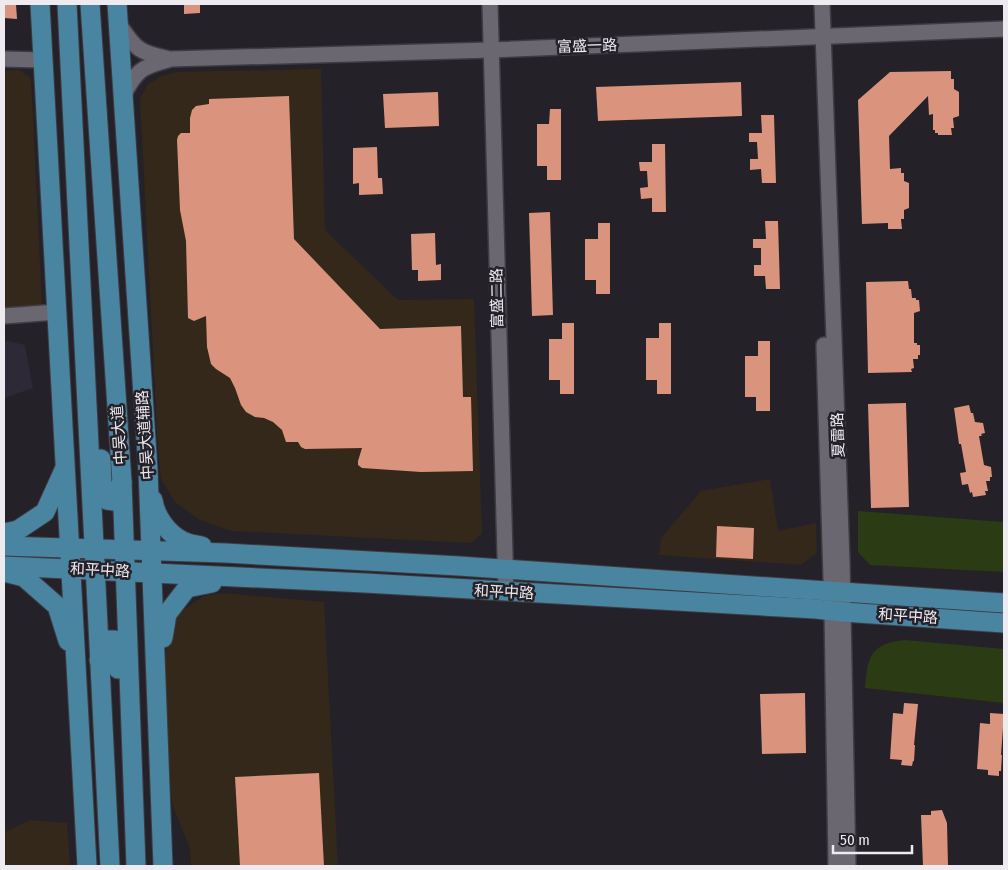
<svg xmlns="http://www.w3.org/2000/svg" width="1008" height="870" font-family="'Fira Sans Condensed','Noto Sans SC',sans-serif">
	<style>
		.commercial { fill: #34281a }
		.built { fill: #2e2936 }
		.green { fill: #2b3b13 }
		.building { fill: #da937c }
		.lines { fill: none; stroke-linecap: round; stroke-linejoin: round }
		.minor-casing { stroke: #3e3c43; stroke-width: 18 }
		.major-casing { stroke: #3e3c43; stroke-width: 21 }
		.minor { stroke: #6a6770; stroke-width: 15 }
		.major { stroke: #4985a1; stroke-width: 19 }
		.labels { text-anchor: middle; stroke-width: 5; stroke-linejoin: round; paint-order: stroke }
		.street-label { font-size: 15px; fill: #edebf0; stroke: #242129 }
	</style>
	<rect width="100%" height="100%" fill="#242129"/>
	<g class="commercial">
		<polygon points="321,69 325,230 398,300 474,299 482,534 471,543 232,531 200,520 175,502 161,479 158,449 140,99 147,85 161,76 177,72"/>
		<polygon points="19,70 31,78 42,306 4,309 4,71"/>
		<polygon points="770,479 778,531 816,523 817,553 801,565 659,555 661,538 701,491"/>
		<polygon points="223,593 324,602 338,866 191,866 190,848 172,804 164,679 168,633 178,615 193,603 204,596"/>
		<polygon points="30,820 67,823 70,866 4,866 5,832"/>
	</g>
	<polygon class="built" points="4,340 25,345 33,388 4,398"/>
	<g class="green">
		<polygon points="858,511 1004,522 1004,572 870,565 858,552"/>
		<path d="M905,640L1004,649V703L865,688C867,657 871,643 905,640Z"/>
	</g>
	<g class="building">
		<polygon points="4,4 16,4 17,19 4,18"/>
		<polygon points="184,4 200,4 200,13 184,14"/>
		<polygon points="951,71 951,79 954,79 954,89 959,92 959,116 953,118 954,128 951,128 952,135 938,135 938,133 935,133 935,130 933,130 933,114 929,115 928,96 889,136 890,169 901,168 901,173 904,173 904,181 909,183 909,208 904,210 904,219 901,219 902,229 888,229 888,223 862,224 858,100 890,72"/>
		<polygon points="741,82 742,116 598,121 596,87"/>
		<polygon points="438,92 439,126 385,128 383,94"/>
		<polygon points="289,96 294,239 380,329 461,326 463,397 471,397 473,471 421,472 362,468 358,465 358,461 362,448 305,449 301,447 298,442 286,442 282,430 273,422 264,418 255,417 246,412 241,405 235,388 230,378 216,369 211,364 207,347 206,316 194,321 188,318 186,241 180,210 177,140 178,136 181,133 190,133 190,118 192,110 196,106 209,104 209,99"/>
		<polygon points="550,109 561,109 561,180 547,180 547,166 537,166 537,124 549,124"/>
		<polygon points="761,115 774,115 776,183 762,183 761,169 750,170 750,159 758,159 757,142 749,142 749,133 762,133"/>
		<polygon points="652,144 665,144 666,212 652,212 652,198 641,199 640,188 648,187 647,171 640,171 639,162 652,162"/>
		<polygon points="377,147 378,178 382,178 383,194 359,195 359,183 353,184 353,148"/>
		<polygon points="550,212 553,315 532,316 529,213"/>
		<polygon points="765,221 778,221 780,289 766,289 765,276 754,276 754,265 761,265 761,248 753,248 753,239 766,239"/>
		<polygon points="598,223 610,223 610,294 596,294 596,280 585,280 585,239 598,239"/>
		<polygon points="435,233 436,265 441,264 441,280 418,281 418,270 412,270 411,234"/>
		<polygon points="908,281 909,289 911,289 912,298 916,298 916,300 919,300 920,311 914,313 914,343 917,343 917,345 920,345 920,355 918,355 918,359 913,359 914,368 911,369 912,372 868,373 866,282"/>
		<polygon points="562,323 574,323 574,394 560,394 560,380 549,380 549,339 562,339"/>
		<polygon points="659,323 671,323 671,394 657,394 657,380 646,380 646,338 659,338"/>
		<polygon points="758,341 770,341 770,411 756,411 756,397 745,397 745,356 758,356"/>
		<polygon points="906,403 909,507 871,508 868,404"/>
		<polygon points="969,405 971,413 973,413 975,422 983,423 985,433 981,434 982,436 979,436 984,465 991,467 992,477 990,477 990,481 986,481 988,491 985,491 986,495 973,497 972,492 970,493 968,484 962,485 960,473 966,472 961,444 959,444 954,408"/>
		<polygon points="717,526 754,528 753,559 716,557"/>
		<polygon points="805,693 806,753 762,754 760,694"/>
		<polygon points="904,703 918,704 914,745 915,745 914,761 913,761 912,766 901,765 902,760 890,759 893,713 903,714"/>
		<polygon points="990,713 1004,714 1001,755 1002,755 1001,771 999,771 999,776 988,775 988,770 977,769 980,723 990,724"/>
		<polygon points="319,773 324,866 240,866 235,777"/>
		<polygon points="942,810 947,823 948,866 923,866 921,815 931,815 931,811"/>
	</g>
	<g class="lines">
		<g class="minor-casing">
			<g id="minor">
				<polyline points="490,4 506,592"/>
				<polyline points="822,4 842,562 848,866"/>
				<path d="M119,24C136,50 140,53 170,59L491,50L1004,29"/>
				<polyline points="4,59 42,60"/>
				<path d="M123,96C136,71 141,67 168,60"/>
				<polyline points="4,316 57,312"/>
				<polyline points="824,345 832,611 836,866"/>
			</g>
		</g>
		<g class="major-casing">
			<g id="major">
				<polyline points="40,4 87,866"/>
				<polyline points="67,4 110,866"/>
				<polyline points="90,4 122,482 136,866"/>
				<polyline points="117,4 148,470 163,866"/>
				<polyline points="101,459 102,483 107,500 114,501 122,482"/>
				<path d="M153,500C155,516 168,534 183,541C188,544 196,545 202,546"/>
				<polyline points="4,533 18,530 45,512 64,470"/>
				<polyline points="4,546 225,553 459,566 1004,603"/>
				<polyline points="4,566 365,583 816,609 843,612 1004,623"/>
				<polyline points="4,572 24,577 57,606 68,641"/>
				<polyline points="163,638 167,614 187,588 212,583"/>
				<polyline points="99,660 106,640 114,640 118,650 118,669"/>
			</g>
		</g>
		<use href="#minor" class="minor"/>
		<use href="#major" class="major"/>
	</g>
	<g class="labels">
		<g class="street-label">
			<text transform="translate(587 46) rotate(-2)" y="5">富盛一路</text>
			<text transform="translate(497 298) rotate(-91)" y="5">富盛二路</text>
			<text transform="translate(119 435) rotate(-94)" y="5">中吴大道</text>
			<text transform="translate(145 435) rotate(-94)" y="5">中吴大道辅路</text>
			<text transform="translate(838 435) rotate(-92)" y="5">夏雷路</text>
			<text transform="translate(100 570) rotate(3)" y="5">和平中路</text>
			<text transform="translate(504 592) rotate(3)" y="5">和平中路</text>
			<text transform="translate(908 616) rotate(4)" y="5">和平中路</text>
		</g>
	</g>
	<rect width="1008" height="870" fill="none" stroke="#edebf0" stroke-width="10"/>
	<path d="M833 845v8h79v-8" fill="none" stroke="#edebf0" stroke-width="2.5"/>
	<text x="840" y="845" font-size="15" fill="#edebf0" stroke="#242129" stroke-width="4" paint-order="stroke">50 m</text>
</svg>
